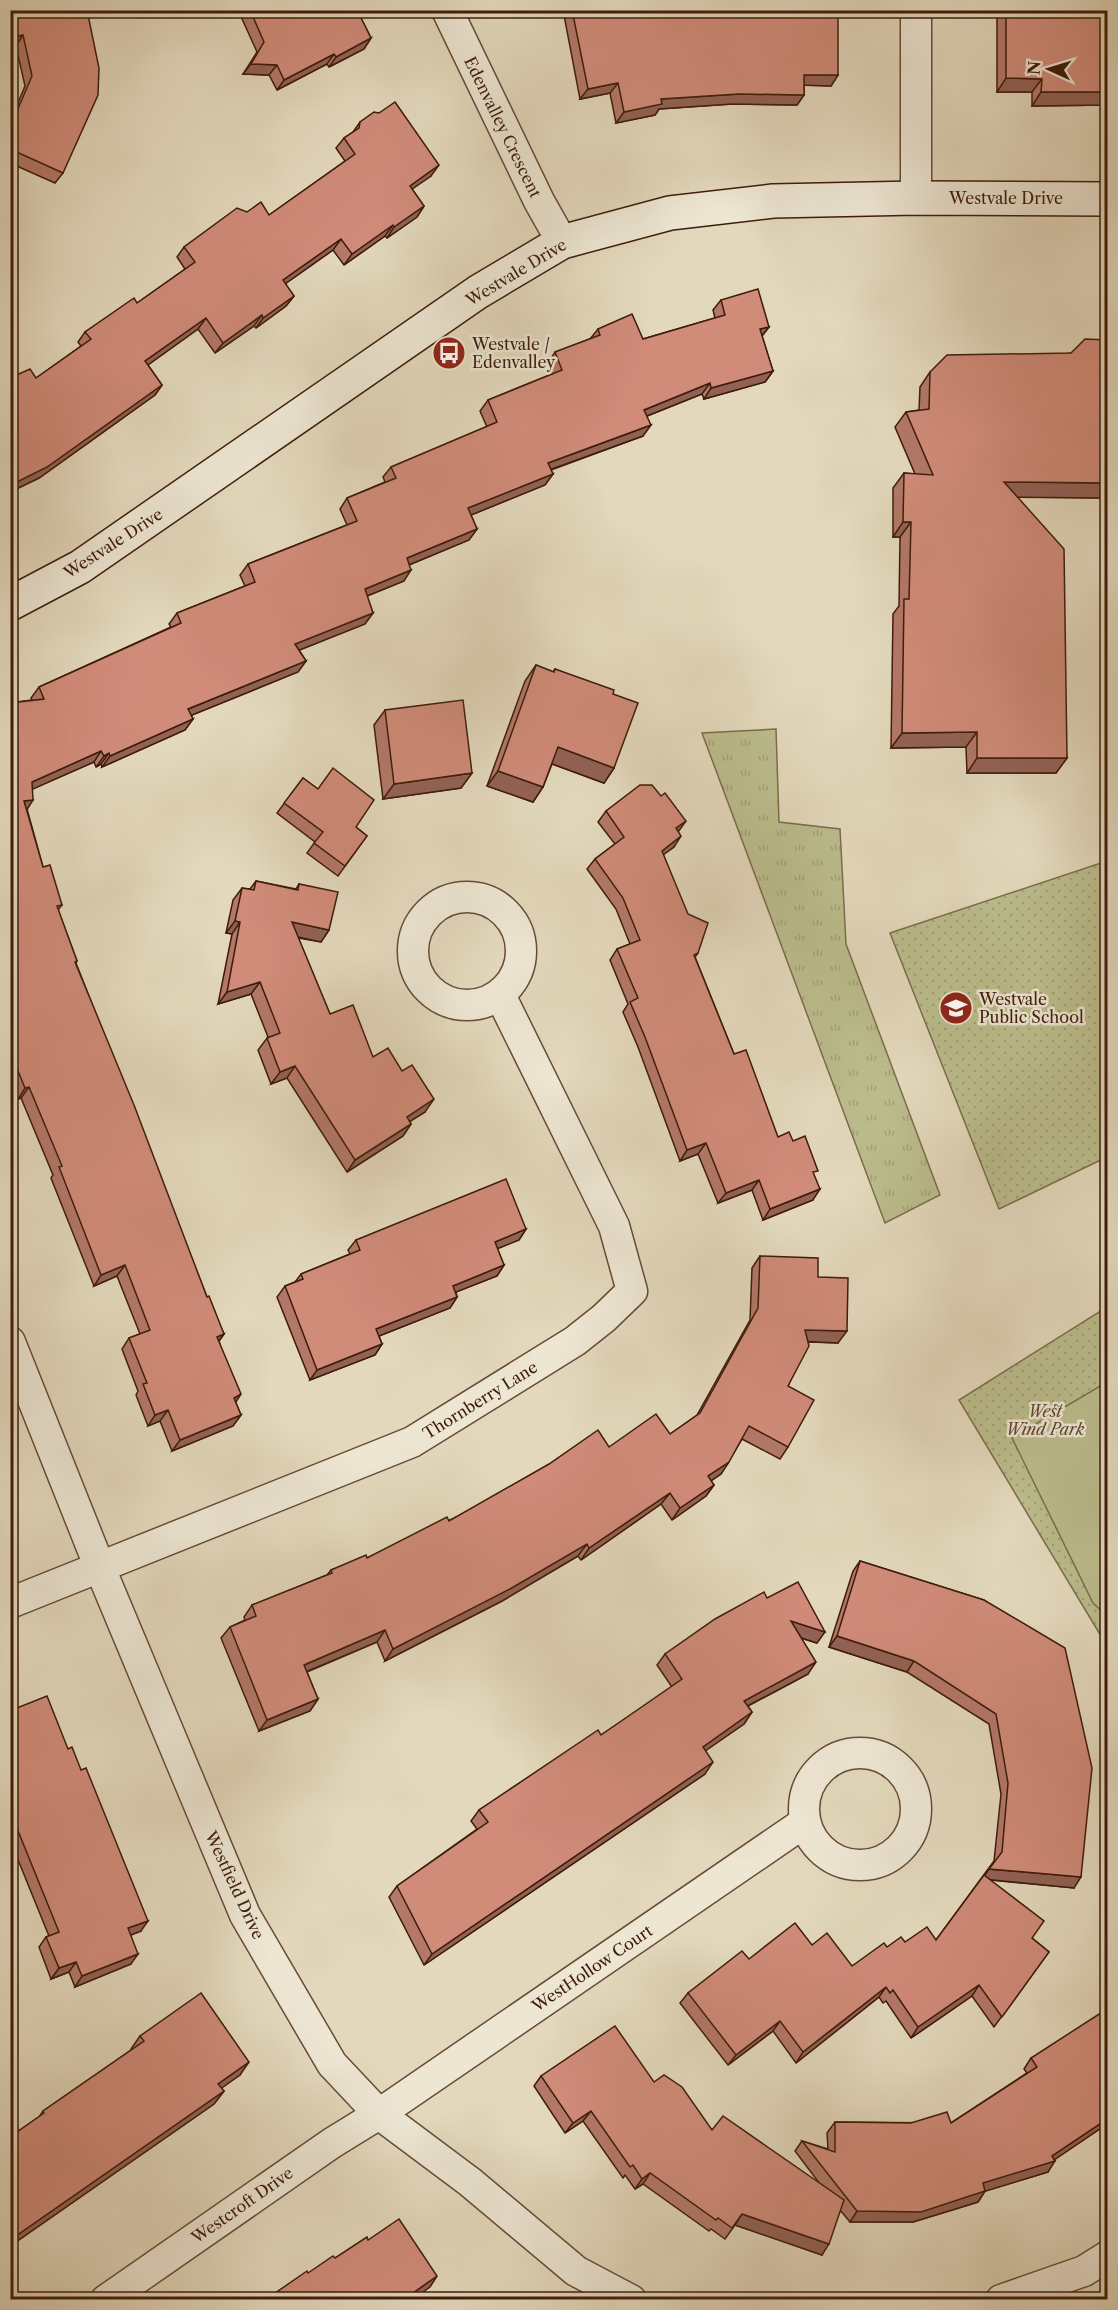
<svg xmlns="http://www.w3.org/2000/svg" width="1118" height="2310" font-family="'Libre Caslon Text',serif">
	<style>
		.grass { fill: url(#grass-tufts); stroke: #7c6c4b; stroke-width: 1.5 }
		.park { fill: url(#park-dots); stroke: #7c6c4b; stroke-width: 1.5 }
		.garden { fill: #bbbc8c; stroke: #7c6c4b; stroke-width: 1.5 }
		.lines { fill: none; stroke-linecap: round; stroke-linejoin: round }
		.street-casing { stroke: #674b36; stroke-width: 33 }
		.secondary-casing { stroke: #3e1c0a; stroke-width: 36 }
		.street { stroke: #ede6d3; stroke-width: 30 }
		.secondary { stroke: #ede6d3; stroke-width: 33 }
		.wall { fill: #b37868; stroke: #3e1c0a; stroke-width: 1.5 }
		.shaded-wall { fill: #926155; stroke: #3e1c0a; stroke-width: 1.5 }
		.building { fill: #d08b79; stroke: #3e1c0a; stroke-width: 1.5 }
		.labels { text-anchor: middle; stroke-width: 5; stroke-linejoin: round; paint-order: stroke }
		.street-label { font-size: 16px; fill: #3e1c0a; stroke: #ede6d3 }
		.poi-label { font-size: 16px; fill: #3e1c0a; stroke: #ede6d3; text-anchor: start }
		.park-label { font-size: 16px; font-style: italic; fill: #5d442a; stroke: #ede6d3 }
	</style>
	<defs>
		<pattern id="grass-tufts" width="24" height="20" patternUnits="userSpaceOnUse" patternTransform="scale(1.5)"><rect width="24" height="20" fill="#bbbc8c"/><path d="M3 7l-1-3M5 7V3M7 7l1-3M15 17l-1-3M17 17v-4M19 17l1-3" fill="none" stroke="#a2a177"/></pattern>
		<pattern id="park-dots" width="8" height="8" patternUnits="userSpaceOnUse" patternTransform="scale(1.5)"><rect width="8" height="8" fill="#bbbc8c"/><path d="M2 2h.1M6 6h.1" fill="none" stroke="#a2a177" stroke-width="1.8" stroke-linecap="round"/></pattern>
	</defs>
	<rect width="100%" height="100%" fill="#e3d8bc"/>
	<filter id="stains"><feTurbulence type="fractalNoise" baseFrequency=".00333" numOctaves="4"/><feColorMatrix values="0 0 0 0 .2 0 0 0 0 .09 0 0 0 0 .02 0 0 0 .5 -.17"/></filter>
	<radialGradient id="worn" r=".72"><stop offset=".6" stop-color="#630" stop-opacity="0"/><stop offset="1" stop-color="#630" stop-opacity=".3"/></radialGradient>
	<polygon class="grass" points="776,729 779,822 840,829 846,944 940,1195 885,1223 702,733"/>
	<g class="park">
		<polygon points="1107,861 1107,1157 999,1209 890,933"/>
		<polygon points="1107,1307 1107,1646 959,1400"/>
	</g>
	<polygon class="garden" points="1107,1382 1107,1616 1093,1603 1012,1438"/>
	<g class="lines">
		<g class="street-casing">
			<g id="street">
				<polyline points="447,10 539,201 562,242"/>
				<polyline points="916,198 916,10"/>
				<circle cx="467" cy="951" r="54"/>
				<polyline points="10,1342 100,1568 245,1915 332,2064 379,2114 470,2182 576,2271 631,2300"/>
				<polyline points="10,1603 412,1442 575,1341 604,1318 632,1291 614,1226 500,995"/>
				<circle cx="860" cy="1809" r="56"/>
				<polyline points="106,2300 332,2143 379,2114 805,1822"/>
				<polyline points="1001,2300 1084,2271 1108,2256"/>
			</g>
		</g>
		<g class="secondary-casing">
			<polyline id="secondary" points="10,604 80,567 478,292 562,242 670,213 773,201 916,198 1108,199"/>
		</g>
		<use href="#street" class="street"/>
		<use href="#secondary" class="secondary"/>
	</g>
	<g class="wall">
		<polygon points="10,10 87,10 63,173 55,183 10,163 10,116 12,117 25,86 16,46 10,47"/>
		<polygon points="238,10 357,10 371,38 364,49 329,67 327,64 277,90 269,75 243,74 257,52"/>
		<polygon points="563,10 675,10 676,11 838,75 831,86 804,85 804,95 797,105 732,104 659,109 655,115 616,123 610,93 580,99"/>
		<polygon points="997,10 1107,10 1107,105 1032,106 1032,92 997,92"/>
		<polygon points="360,122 431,176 412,189 424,206 417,217 387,238 385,236 344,265 333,250 285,284 294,296 286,306 256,328 254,326 215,353 198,329 148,365 162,385 155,395 39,478 10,492 10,378 36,378 81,346 78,342 85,332 137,303 185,269 177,257 184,247 247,212 269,215 345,161 336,148 344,138 353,132"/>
		<polygon points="721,300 769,327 762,336 773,371 765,382 704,399 702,394 647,416 643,436 551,470 553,474 545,485 471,515 477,529 469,540 409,565 404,581 367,596 373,613 365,624 299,650 306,661 298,672 191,715 193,719 185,730 102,767 101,764 96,767 94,762 32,789 27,809 43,867 62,905 58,910 77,961 76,963 207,1297 224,1334 219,1341 236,1403 241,1415 233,1426 172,1451 160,1421 148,1426 136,1395 138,1391 122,1349 129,1338 140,1334 117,1276 94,1286 51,1178 53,1175 21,1098 18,1099 10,1081 10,703 32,700 31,698 39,687 171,627 169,624 177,613 245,586 240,575 248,564 347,525 340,509 347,498 385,482 383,477 391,467 487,427 480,411 488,400 552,374 548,363 555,352 590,339 598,329 643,339 715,318 713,310"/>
		<polygon points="1107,340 1107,498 1018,497 1067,758 1056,773 967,773 966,747 891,748 893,614 899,606 900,537 893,537 893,488 904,473 915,474 895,427 906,412 919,410 920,387 930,372 1071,353"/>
		<polygon points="536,665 553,672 555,669 613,694 614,768 604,783 552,764 543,787 533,802 487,786 525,681"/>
		<polygon points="385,710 472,773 461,788 383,799 374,725"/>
		<polygon points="303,778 318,789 356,827 367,836 338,876 307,853 315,842 277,813"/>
		<polygon points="606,811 678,832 674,847 663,854 698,953 695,957 734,1054 778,1137 793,1141 814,1176 813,1200 763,1220 752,1190 718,1203 698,1154 680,1161 638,1047 623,1012 628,1004 610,960 617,949 630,944 616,909 587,869 595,859 615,844 598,822"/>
		<polygon points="256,881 296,889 299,884 329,930 321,942 298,938 330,1014 373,1057 425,1112 410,1121 411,1124 403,1136 347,1172 287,1078 271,1084 258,1050 268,1037 251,994 218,1004 232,934 226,933 233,900 242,888 250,889"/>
		<polygon points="526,1229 519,1240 497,1248 504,1265 497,1276 456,1292 457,1297 450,1308 379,1336 382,1344 375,1355 310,1380 277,1297 285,1286 295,1282 301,1274 350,1254 348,1250 356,1240"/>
		<polygon points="760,1256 818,1277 838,1343 808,1342 788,1386 788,1447 780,1459 742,1439 721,1474 711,1481 714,1485 706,1496 672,1520 661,1504 581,1560 578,1556 502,1601 385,1661 377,1642 307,1672 318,1699 310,1711 259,1731 221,1638 230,1627 245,1620 244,1617 252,1605 327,1575 331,1570 367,1558 609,1447 670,1434 697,1415 750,1320 752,1268"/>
		<polygon points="860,1561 984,1600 1074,1888 990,1880 1032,1938 1049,1952 994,2027 972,1996 911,2038 886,2001 883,2003 879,1997 796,2063 773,2031 728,2065 680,2003 688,1993 749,1959 812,1945 852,1966 887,1947 905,1942 936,1940 994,1861 1001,1794 989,1724 907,1672 829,1647 853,1571"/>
		<polygon points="767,1598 817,1643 801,1638 808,1674 748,1706 752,1712 744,1724 705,1751 705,1774 424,1965 389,1897 397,1886 477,1829 471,1821 479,1810 601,1735 672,1687 657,1665 665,1654"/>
		<polygon points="10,1690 17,1708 141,1931 131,1935 131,1964 75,1987 69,1972 51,1979 39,1947 46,1937 49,1936 10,1840"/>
		<polygon points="1107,1995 1107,2006 1104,2000"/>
		<polygon points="140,2036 240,2075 221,2088 224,2091 214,2104 10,2246 10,2137 39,2117 43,2111 131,2050 131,2049"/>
		<polygon points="1031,2058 1107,2124 1054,2160 1048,2172 985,2191 978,2202 913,2222 850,2222 840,2210 822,2255 735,2225 725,2239 711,2229 709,2231 643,2184 635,2189 625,2175 623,2178 583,2121 565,2133 534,2086 541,2076 654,2082 712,2130 820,2184 795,2151 802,2141 828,2149 827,2133 835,2122 951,2123 1027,2073 1024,2069"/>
	</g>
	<g class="shaded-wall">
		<polygon points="23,35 16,46 10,47 10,38"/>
		<polygon points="371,38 364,49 329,67 336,57"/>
		<polygon points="334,54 327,64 277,90 284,80"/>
		<polygon points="251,64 277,65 269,75 243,74"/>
		<polygon points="804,75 838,75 831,86 797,85"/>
		<polygon points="1006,78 1042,79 1032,92 997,92"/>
		<polygon points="618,83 610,93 580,99 588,89"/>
		<polygon points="1041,92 1107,92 1107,105 1032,106"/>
		<polygon points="739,94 804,95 797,105 732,104 659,109 655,115 616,123 624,112 661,99"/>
		<polygon points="439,165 431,176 402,196 410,186"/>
		<polygon points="424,206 417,217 387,238 394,227"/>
		<polygon points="393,225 385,236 344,265 352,254"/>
		<polygon points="341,239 333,250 275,291 283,280"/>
		<polygon points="294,296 286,306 256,328 263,318"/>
		<polygon points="262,315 254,326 215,353 223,343"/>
		<polygon points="206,318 198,329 138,372 145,361"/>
		<polygon points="769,327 761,337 760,329"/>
		<polygon points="773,371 765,382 704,399 711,388"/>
		<polygon points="710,383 702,394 637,420 644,410"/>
		<polygon points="162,385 155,395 39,478 10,492 17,482"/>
		<polygon points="651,425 643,436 541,473 548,463"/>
		<polygon points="553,474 545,485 461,519 468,508"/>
		<polygon points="1004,482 1107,483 1107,498 994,497"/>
		<polygon points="903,522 911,522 900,537 893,537"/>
		<polygon points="477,529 469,540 399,569 407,558"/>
		<polygon points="411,570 404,581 357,600 365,589"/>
		<polygon points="373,613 365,624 287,655 295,644"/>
		<polygon points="306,661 298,672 180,720 188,709"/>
		<polygon points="193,719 185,730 102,767 110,756"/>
		<polygon points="977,732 966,747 891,748 902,733"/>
		<polygon points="558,747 614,768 604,783 547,762"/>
		<polygon points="101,751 94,762 24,793 32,782"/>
		<polygon points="109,753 101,764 96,767 104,756"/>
		<polygon points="977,758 1067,758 1056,773 967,773"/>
		<polygon points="498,771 543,787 533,802 487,786"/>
		<polygon points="472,773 461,788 383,799 394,784"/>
		<polygon points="33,800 26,811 24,801"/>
		<polygon points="686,821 678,832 676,828"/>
		<polygon points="681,836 674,847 655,861 662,851"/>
		<polygon points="235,921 240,922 232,934 226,933"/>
		<polygon points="292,922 329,930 321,942 284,934"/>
		<polygon points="260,982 251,994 218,1004 227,992"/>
		<polygon points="295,1066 287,1078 271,1084 280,1072"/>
		<polygon points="29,1087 21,1098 18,1099 25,1088"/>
		<polygon points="434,1099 425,1112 398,1129 407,1117"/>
		<polygon points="411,1124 403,1136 347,1172 355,1160"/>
		<polygon points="706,1143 698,1154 680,1161 687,1150"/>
		<polygon points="759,1180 752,1190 718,1203 726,1193"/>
		<polygon points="820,1189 813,1200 763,1220 770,1209"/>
		<polygon points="526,1229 519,1240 487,1253 495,1242"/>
		<polygon points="125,1265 117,1276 94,1286 101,1275"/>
		<polygon points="504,1265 497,1276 446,1296 453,1286"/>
		<polygon points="457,1297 450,1308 369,1340 376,1329"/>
		<polygon points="805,1330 847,1331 838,1343 797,1341"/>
		<polygon points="224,1334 216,1345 217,1337"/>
		<polygon points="382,1344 375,1355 310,1380 317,1370"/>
		<polygon points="241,1394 234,1405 234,1398"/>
		<polygon points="168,1410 160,1421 148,1426 155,1415"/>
		<polygon points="241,1415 233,1426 172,1451 180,1440"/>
		<polygon points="729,1462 721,1474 700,1488 708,1476"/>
		<polygon points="714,1485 706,1496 672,1520 680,1508"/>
		<polygon points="670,1493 661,1504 581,1560 589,1548"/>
		<polygon points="587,1544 578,1556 502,1601 385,1661 393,1649"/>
		<polygon points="791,1621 825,1632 817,1643 783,1632"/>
		<polygon points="385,1630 377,1642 296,1676 304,1665"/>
		<polygon points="837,1636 914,1661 907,1672 829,1647"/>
		<polygon points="816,1662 808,1674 736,1712 744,1701"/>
		<polygon points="318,1699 310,1711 259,1731 267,1720"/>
		<polygon points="752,1712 744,1724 695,1758 703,1747"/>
		<polygon points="713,1762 705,1774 424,1965 432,1954"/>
		<polygon points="989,1869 1081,1877 1074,1888 982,1879"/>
		<polygon points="148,1921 141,1931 121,1939 128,1928"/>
		<polygon points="138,1954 131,1964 75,1987 82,1976"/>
		<polygon points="76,1962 69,1972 51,1979 59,1968"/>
		<polygon points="979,1985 972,1996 911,2038 918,2027"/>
		<polygon points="886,1987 879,1997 796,2063 803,2052"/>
		<polygon points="780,2021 773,2031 728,2065 736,2055"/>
		<polygon points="249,2062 240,2075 209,2097 218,2084"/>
		<polygon points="224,2091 214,2104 10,2246 10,2240"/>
		<polygon points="591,2111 583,2121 565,2133 573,2123"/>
		<polygon points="1107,2119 1107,2124 1051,2162 1055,2161 1048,2172 976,2194 983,2183 1052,2156"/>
		<polygon points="650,2173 643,2184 635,2189 642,2179"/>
		<polygon points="985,2191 978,2202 913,2222 850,2222 857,2211"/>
		<polygon points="742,2214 829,2244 822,2255 735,2225"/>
		<polygon points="437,2276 430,2287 412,2300 403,2300"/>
	</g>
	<g class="building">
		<polygon points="10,10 87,10 99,68 98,95 63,173 10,149 10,116 14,118 32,76 23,35 10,38"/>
		<polygon points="250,10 357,10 371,38 336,57 334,54 284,80 277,65 251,64 264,42"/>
		<polygon points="572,10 675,10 676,11 695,10 838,10 838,75 804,75 804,95 739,94 661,99 662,104 624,112 618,83 588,89"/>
		<polygon points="1006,10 1107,10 1107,92 1041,92 1042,79 1006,78"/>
		<polygon points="395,102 439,165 410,186 424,206 394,227 393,225 352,254 341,239 283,280 294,296 263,318 262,315 223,343 206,318 145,361 162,385 47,467 17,482 10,468 10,378 30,369 36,378 91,339 85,332 134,298 137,303 195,262 184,247 237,208 247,212 261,202 269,215 355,154 344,138 359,128 360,122 374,112 379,113"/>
		<polygon points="10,218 16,226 10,230"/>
		<polygon points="758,289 769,327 760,329 773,371 711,388 710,383 644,410 651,425 548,463 553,474 468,508 477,529 407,558 411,570 365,589 373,613 295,644 306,661 188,709 193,719 110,756 109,753 104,756 101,751 32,782 33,800 24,801 43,867 50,865 62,905 57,906 77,961 75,962 134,1105 207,1297 209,1296 224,1334 217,1337 241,1394 234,1398 241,1415 180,1440 168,1410 155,1415 143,1384 147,1383 129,1338 150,1330 125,1265 101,1275 59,1167 62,1166 29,1087 25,1088 10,1051 10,703 44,699 39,687 181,623 177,613 255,582 248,564 357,521 347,498 396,478 391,467 497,422 488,400 562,370 555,352 600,335 598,329 632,314 643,339 725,315 721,300"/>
		<polygon points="1085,339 1107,340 1107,483 1004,482 1064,549 1067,758 977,758 977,732 902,733 904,599 909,599 911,522 903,522 904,473 933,475 906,412 929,409 930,372 947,355 1071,353"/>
		<polygon points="536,665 554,672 555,669 614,690 613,694 638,703 614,768 558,747 543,787 498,771"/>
		<polygon points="463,700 472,773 394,784 385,710"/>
		<polygon points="333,768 374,800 356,827 367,836 345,866 314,843 323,832 284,803 303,778 318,789"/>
		<polygon points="640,785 652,785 661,796 665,793 686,821 676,828 681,836 662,851 688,914 708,923 698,953 694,955 734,1054 746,1050 778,1137 789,1132 793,1141 805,1136 818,1171 813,1172 820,1189 770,1209 759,1180 726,1193 706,1143 687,1150 645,1037 630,1002 638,998 617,949 640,940 623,898 595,859 624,837 606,811"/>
		<polygon points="256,881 298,890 299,884 338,892 329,930 292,922 330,1014 353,1005 373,1057 388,1048 402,1071 412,1065 434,1099 407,1117 411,1124 355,1160 295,1066 280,1072 267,1038 280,1033 260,982 227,992 240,922 235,921 242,888 254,890"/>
		<polygon points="506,1179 526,1229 495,1242 504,1265 453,1286 457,1297 376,1329 382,1344 317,1370 285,1286 303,1279 301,1274 360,1250 356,1240"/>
		<polygon points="760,1256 818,1258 818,1277 848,1278 847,1331 805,1330 809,1346 788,1386 814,1400 788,1447 749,1426 729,1462 708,1476 714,1485 680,1508 670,1493 589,1548 587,1544 510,1589 393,1649 385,1630 304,1665 318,1699 267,1720 230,1627 256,1616 252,1605 332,1573 331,1570 366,1555 367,1558 447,1517 449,1521 549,1464 598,1430 609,1447 656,1414 670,1434 700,1413 758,1308"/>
		<polygon points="860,1561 984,1600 1065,1648 1092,1768 1081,1877 989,1869 1002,1852 1008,1783 996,1714 914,1661 837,1636"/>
		<polygon points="798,1582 825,1632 791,1621 816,1662 744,1701 752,1712 703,1747 713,1762 432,1954 397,1886 488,1822 479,1810 598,1730 601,1735 682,1679 665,1654 715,1619 764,1592 767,1598"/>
		<polygon points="10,1690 17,1708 47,1696 68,1749 72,1747 81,1770 86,1768 148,1921 128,1928 138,1954 82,1976 76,1962 59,1968 46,1937 59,1932 10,1811"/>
		<polygon points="984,1875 1044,1921 1032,1938 1049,1952 1002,2017 979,1985 918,2027 893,1990 890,1993 886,1987 803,2052 780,2021 736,2055 688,1993 742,1951 749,1959 795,1923 812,1945 827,1933 852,1966 884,1943 887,1947 901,1937 905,1942 927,1927 936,1940"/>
		<polygon points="201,1993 249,2062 218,2084 224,2091 10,2240 10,2137 44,2113 43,2111 144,2041 140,2036"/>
		<polygon points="1107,2009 1107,2119 1052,2156 1055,2161 983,2183 985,2191 921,2212 857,2211 802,2141 835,2152 835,2122 911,2123 947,2112 951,2123 1037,2067 1031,2058"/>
		<polygon points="615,2026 654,2082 664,2075 682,2087 712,2130 723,2116 844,2200 829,2244 742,2214 732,2228 718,2218 716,2220 650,2173 642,2179 633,2165 630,2167 591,2111 573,2123 541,2076"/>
		<polygon points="399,2219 437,2276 403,2300 265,2300 307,2271 308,2273 333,2256 335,2258 367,2237 368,2240"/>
	</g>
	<defs>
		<g id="bus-disc" transform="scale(1.725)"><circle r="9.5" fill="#8f2418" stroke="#ede6d3"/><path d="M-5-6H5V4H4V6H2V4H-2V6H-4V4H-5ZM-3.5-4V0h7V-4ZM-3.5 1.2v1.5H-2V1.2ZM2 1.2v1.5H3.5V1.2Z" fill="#fff"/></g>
		<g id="school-disc" transform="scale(1.725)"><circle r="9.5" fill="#8f2418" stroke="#ede6d3"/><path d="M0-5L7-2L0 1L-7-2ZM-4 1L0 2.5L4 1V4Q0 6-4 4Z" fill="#fff"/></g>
	</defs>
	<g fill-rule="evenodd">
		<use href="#bus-disc" x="449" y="353"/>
		<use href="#school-disc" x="956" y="1008"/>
	</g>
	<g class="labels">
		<g class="street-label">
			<text transform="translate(503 127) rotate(64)" y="6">Edenvalley Crescent</text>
			<text x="1006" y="204">Westvale Drive</text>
			<text transform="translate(516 272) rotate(-31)" y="6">Westvale Drive</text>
			<text transform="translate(113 543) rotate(-33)" y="6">Westvale Drive</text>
			<text transform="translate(480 1400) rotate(-32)" y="6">Thornberry Lane</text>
			<text transform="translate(235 1885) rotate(65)" y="6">Westfield Drive</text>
			<text transform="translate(592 1968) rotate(-34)" y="6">WestHollow Court</text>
			<text transform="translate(242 2205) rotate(-35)" y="6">Westcroft Drive</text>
		</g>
		<g class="poi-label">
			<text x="472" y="350">Westvale /<tspan x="472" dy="18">Edenvalley</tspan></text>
			<text x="979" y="1005">Westvale<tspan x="979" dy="18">Public School</tspan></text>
		</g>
		<g class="park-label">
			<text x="1045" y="1417">West<tspan x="1045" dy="18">Wind Park</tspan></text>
		</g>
	</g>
	<rect width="1118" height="2310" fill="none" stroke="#e3d8bc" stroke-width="36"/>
	<rect x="12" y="12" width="1094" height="2286" fill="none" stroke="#3e1c0a" stroke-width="3"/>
	<rect x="18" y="18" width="1082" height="2274" fill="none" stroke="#3e1c0a" stroke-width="1.5"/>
	<g transform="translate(1049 69) rotate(274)" stroke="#ede6d3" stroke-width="4.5" paint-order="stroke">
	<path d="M0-4.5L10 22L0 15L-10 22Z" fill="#3e1c0a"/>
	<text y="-9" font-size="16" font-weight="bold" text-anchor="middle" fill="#3e1c0a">N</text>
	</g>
	<rect width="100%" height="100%" filter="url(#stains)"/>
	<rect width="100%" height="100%" fill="url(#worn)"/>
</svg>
